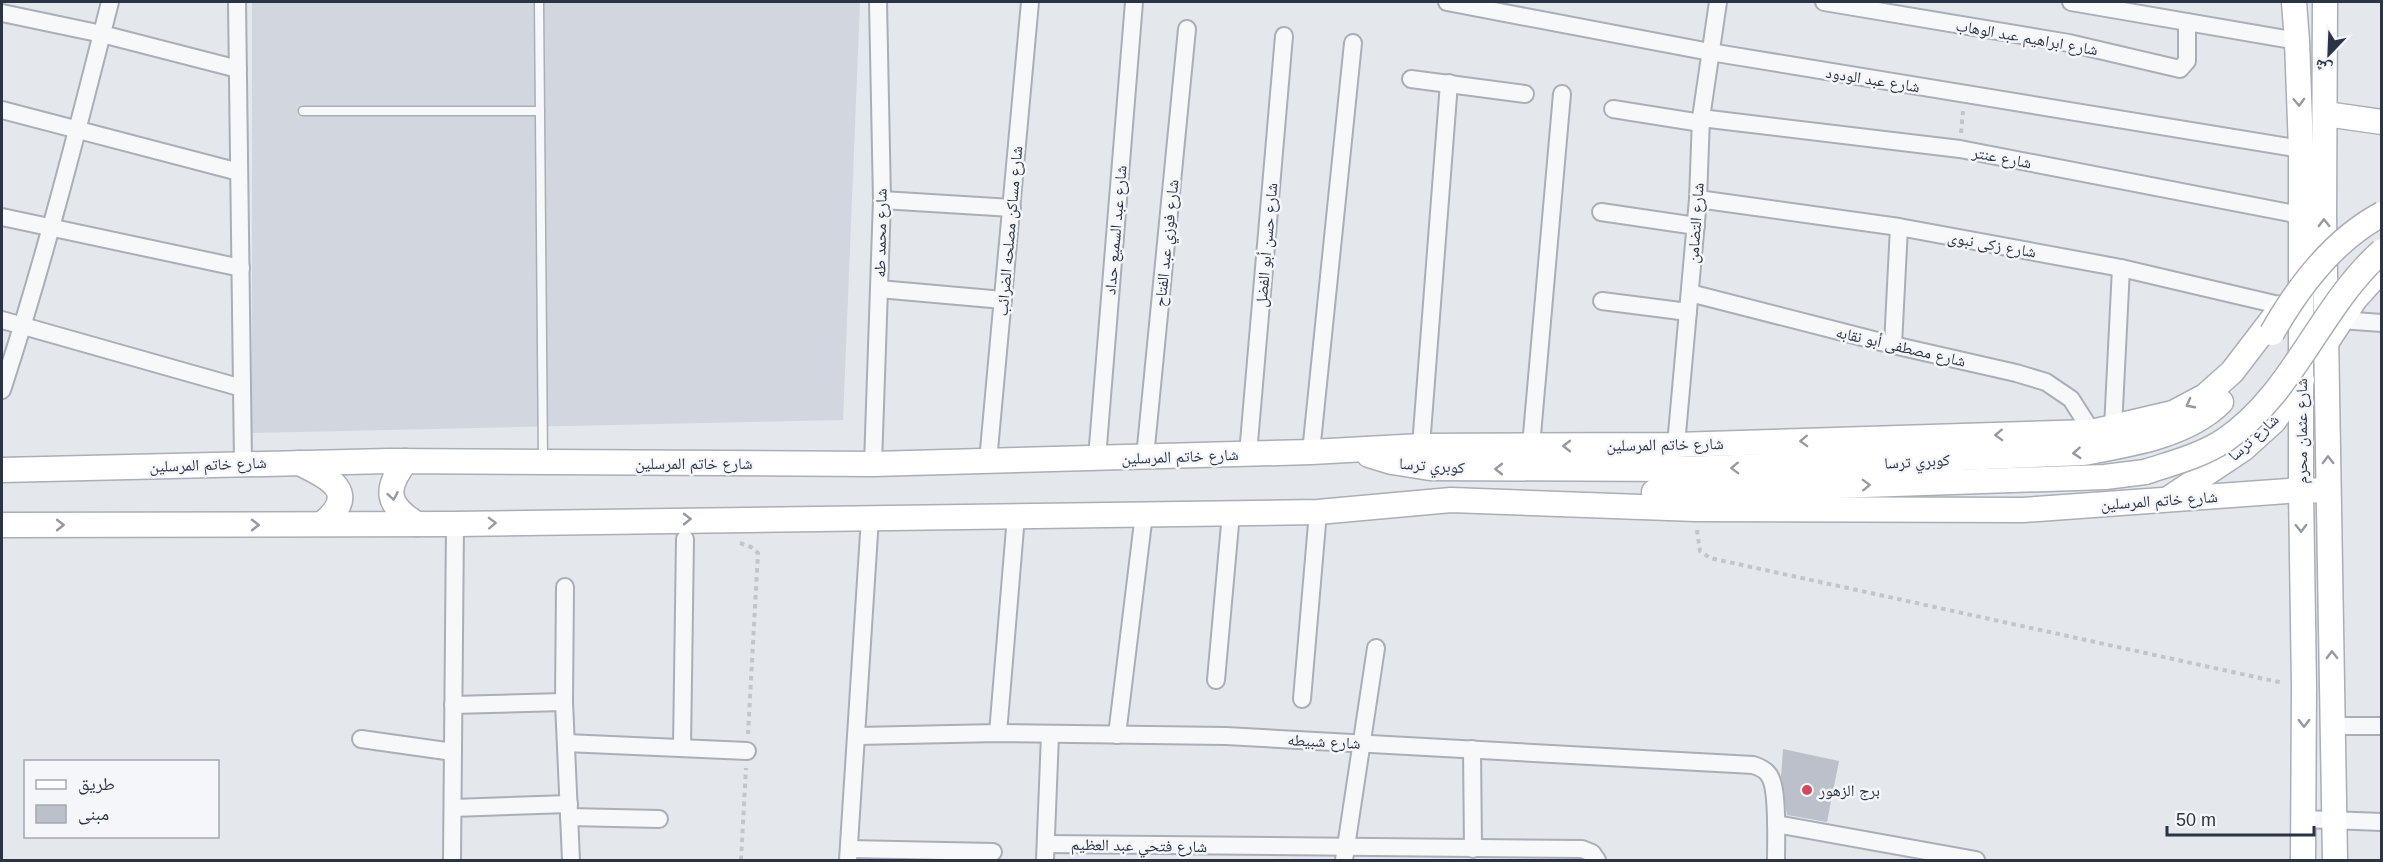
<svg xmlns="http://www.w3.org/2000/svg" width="2383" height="862" font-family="Arial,'Noto Naskh Arabic',sans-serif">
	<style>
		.built { fill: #d2d6de }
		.building { fill: #bbc0ca }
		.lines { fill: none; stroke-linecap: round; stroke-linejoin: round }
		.lane-casing { stroke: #a9aeb7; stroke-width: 11 }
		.street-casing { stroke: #a9aeb7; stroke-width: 20 }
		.secondary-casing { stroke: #a9aeb7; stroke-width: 27 }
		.path { stroke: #c2c5cb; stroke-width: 4; stroke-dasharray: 4.5 4.5; stroke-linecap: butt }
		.lane { stroke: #f7f8fa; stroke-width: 8 }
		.street { stroke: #f7f8fa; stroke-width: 16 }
		.secondary { stroke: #fff; stroke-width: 24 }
		.secondary-bridge-casing { stroke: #a9aeb7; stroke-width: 27; stroke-linecap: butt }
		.secondary-bridge { stroke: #fff; stroke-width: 24 }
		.oneway { stroke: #959aa2 }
		.poi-dot { fill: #d1495b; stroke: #f4f6f9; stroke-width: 2 }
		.labels { text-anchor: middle; stroke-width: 5; stroke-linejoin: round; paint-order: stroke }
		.street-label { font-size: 16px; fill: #2b3445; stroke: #f4f6f9 }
		.poi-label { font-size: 16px; fill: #2b3445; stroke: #f4f6f9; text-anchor: start }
	</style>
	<rect width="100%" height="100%" fill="#e4e7ec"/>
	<polygon class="built" points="252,2 860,2 843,420 252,433"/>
	<polygon class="building" points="1783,749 1839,761 1827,822 1787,815 1781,777"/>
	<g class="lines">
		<g class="lane-casing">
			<g id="lane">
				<polyline points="539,2 543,461"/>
				<polyline points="303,111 540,111"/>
			</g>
		</g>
		<g class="street-casing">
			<g id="street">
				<polyline points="237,2 243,463"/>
				<polyline points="1447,2 1710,52 2301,149"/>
				<polyline points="1824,2 2069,43 2180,69 2187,61 2187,22"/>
				<polyline points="2071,2 2297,41"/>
				<polyline points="2,13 102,34 238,69"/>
				<polyline points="1411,79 1525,94"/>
				<polyline points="1613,109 1701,123"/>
				<polyline points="2,110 239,172"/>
				<polyline points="1701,118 1960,149 2300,215"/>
				<polyline points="1698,199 1899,227 2121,268 2283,306"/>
				<polyline points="882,200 1012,208"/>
				<polyline points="1601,212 1696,226"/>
				<polyline points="2,217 241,268"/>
				<polyline points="879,289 1003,300"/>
				<polyline points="1690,293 1893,345 2016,373 2046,382 2071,399 2092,432"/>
				<polyline points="1602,301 1688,312"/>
				<polyline points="2,320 242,388"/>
				<polyline points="2340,320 2382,323"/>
				<polyline points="1893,345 1899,227"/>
				<path d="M2,390C44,262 77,132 110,2"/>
				<polyline points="2113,428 2121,268"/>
				<polyline points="1676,445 1698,199 1701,118 1718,2"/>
				<polyline points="1421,446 1449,83"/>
				<polyline points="1531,446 1562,94"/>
				<polyline points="1311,452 1353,43"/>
				<polyline points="1248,454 1284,36"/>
				<polyline points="1145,457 1187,29"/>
				<polyline points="1097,458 1134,2"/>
				<polyline points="988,461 1030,2"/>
				<polyline points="873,464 882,200 878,2"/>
				<polyline points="565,587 564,702 571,860"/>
				<polyline points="1216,680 1231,513"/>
				<polyline points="1302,699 1318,512"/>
				<polyline points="453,705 564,702"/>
				<polyline points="2333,726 2382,726"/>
				<polyline points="998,733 1016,516"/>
				<polyline points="1117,735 1144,514"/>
				<path d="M857,736L998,733L1226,736L1753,765C1760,767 1768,771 1771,779C1778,794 1776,842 1776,860"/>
				<polyline points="361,739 453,752"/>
				<polyline points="566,743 747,751"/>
				<polyline points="682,747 685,539"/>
				<polyline points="1472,749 1473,849"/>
				<polyline points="453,808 569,804"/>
				<polyline points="569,817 659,819"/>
				<polyline points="2303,819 2382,822"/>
				<polyline points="1776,824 1976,860"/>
				<polyline points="1046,844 1582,849 1592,853 1597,860"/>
				<polyline points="849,849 993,852"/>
				<polyline points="452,860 455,524"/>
				<polyline points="848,860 870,518"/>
				<polyline points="1045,860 1050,735"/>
				<polyline points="1344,860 1376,648"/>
			</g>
		</g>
		<g class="secondary-casing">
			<g id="secondary">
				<polyline points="2294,2 2297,41 2301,149 2301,490 2304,687 2303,860"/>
				<polyline points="2325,2 2324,216 2335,860"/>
				<polyline points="2326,114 2382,122"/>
				<polyline points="2326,343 2355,299 2382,269"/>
				<path d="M1369,455L1392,462L1430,468L1685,469L2083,453C2128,445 2187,436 2221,402"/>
				<path d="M406,461C384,489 386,505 417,524"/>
				<path d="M299,463C331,478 360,493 322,524"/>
				<polyline points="2,470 389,461 873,464 1311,452 1421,446 1676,445 2092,432 2173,413 2205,396 2232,372 2281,308"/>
				<polyline points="1654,492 2105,477 2145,472"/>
				<polyline points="2171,497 2243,449 2274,421 2302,380"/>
				<polyline points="2,525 455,524 1318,512 1451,500 1696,509 2023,510 2301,490 2328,491"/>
			</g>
		</g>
		<g class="path">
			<polyline points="1961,133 1963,111"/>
			<polyline points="1697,530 1700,551 1710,558 2283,683"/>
			<polyline points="740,543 751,547 758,553 748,734"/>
			<polyline points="741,860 746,768"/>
		</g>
		<use href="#lane" class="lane"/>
		<use href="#street" class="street"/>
		<use href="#secondary" class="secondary"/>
		<g class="secondary-bridge-casing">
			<g id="secondary-bridge">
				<path d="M2272,333C2298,287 2333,240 2382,214"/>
				<path d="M2145,472C2172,463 2201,456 2225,440C2294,393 2320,306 2382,251"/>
			</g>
		</g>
		<use href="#secondary-bridge" class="secondary-bridge"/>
	</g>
	<defs><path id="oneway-chevron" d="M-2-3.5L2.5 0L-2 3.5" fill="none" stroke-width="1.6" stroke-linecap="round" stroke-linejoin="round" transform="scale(1.5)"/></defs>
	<g class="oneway">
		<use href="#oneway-chevron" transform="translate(2299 102) rotate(88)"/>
		<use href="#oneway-chevron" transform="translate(2324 223) rotate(-91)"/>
		<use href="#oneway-chevron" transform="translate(2190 404) rotate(152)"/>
		<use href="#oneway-chevron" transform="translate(1999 435) rotate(178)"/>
		<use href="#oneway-chevron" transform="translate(1804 441) rotate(178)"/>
		<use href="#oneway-chevron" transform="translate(1567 446) rotate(180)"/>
		<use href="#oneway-chevron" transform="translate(2077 453) rotate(176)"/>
		<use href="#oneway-chevron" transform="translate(2328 460) rotate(-91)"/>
		<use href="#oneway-chevron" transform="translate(1735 468) rotate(178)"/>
		<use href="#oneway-chevron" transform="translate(1499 469) rotate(-180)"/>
		<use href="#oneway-chevron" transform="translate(1866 485) rotate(-2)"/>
		<use href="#oneway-chevron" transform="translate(393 496) rotate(80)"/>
		<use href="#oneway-chevron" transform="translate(687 519) rotate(-1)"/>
		<use href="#oneway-chevron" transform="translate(492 523) rotate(-2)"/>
		<use href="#oneway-chevron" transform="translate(60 525)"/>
		<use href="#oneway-chevron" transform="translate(255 525)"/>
		<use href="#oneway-chevron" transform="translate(2301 528) rotate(89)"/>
		<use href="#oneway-chevron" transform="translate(2332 655) rotate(-91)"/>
		<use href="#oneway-chevron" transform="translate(2304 723) rotate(90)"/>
	</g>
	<circle class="poi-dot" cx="1807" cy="790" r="6"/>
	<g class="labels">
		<g class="street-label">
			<text transform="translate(2027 37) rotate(10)" y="6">شارع ابراهيم عبد الوهاب</text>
			<text transform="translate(1873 79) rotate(9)" y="6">شارع عبد الودود</text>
			<text transform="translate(2002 157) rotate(11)" y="6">شارع عنتر</text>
			<text transform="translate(1695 223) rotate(-86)" y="6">شارع التضامن</text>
			<text transform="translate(1115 230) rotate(-85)" y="6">شارع عبد السميع حداد</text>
			<text transform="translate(1009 231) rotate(-85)" y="6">شارع مساكن مصلحه الضرائب</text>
			<text transform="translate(880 233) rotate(-89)" y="6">شارع محمد طه</text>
			<text transform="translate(1166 243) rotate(-84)" y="6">شارع فوزي عبد الفتاح</text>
			<text transform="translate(1992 244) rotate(10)" y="6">شارع زكى نبوى</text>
			<text transform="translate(1266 245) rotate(-85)" y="6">شارع حسن أبو الفضل</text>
			<text transform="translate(1901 346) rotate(13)" y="6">شارع مصطفى أبو نقابه</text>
			<text transform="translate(2301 431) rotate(-90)" y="6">شارع عثمان محرم</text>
			<text transform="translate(2253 437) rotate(-42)" y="6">شارع ترسا</text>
			<text transform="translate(1665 444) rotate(-1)" y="6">شارع خاتم المرسلين</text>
			<text transform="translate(1180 456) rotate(-2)" y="6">شارع خاتم المرسلين</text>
			<text transform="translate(1917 461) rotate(-3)" y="6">كوبري ترسا</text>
			<text x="694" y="469">شارع خاتم المرسلين</text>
			<text transform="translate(208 464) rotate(-2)" y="6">شارع خاتم المرسلين</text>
			<text transform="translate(1432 465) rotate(4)" y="6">كوبري ترسا</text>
			<text transform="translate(2159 500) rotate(-4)" y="6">شارع خاتم المرسلين</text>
			<text transform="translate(1324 741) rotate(3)" y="6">شارع شبيطه</text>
			<text transform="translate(1139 845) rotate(1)" y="6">شارع فتحي عبد العظيم</text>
		</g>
		<g class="poi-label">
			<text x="1819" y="796">برج الزهور</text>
		</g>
	</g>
	<rect width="2383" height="862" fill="none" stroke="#2b3445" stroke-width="6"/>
	<rect x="24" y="760" width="195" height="78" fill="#f4f6f9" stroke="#a4a8b1" stroke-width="1.5"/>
	<rect x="36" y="780" width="30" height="9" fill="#ffffff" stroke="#a4a8b1" stroke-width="1.5"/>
	<text x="78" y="790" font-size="18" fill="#2b3445">طريق</text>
	<rect x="36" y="805" width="30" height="18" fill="#bbc0ca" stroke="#a4a8b1" stroke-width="1.5"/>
	<text x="78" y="820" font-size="18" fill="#2b3445">مبنى</text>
	<g transform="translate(2329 54) rotate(203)" stroke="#f4f6f9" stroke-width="4.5" paint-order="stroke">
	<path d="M0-4.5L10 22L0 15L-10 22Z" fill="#2b3445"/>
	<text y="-9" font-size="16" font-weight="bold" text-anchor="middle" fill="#2b3445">ش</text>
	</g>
	<path d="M2167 826v9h147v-9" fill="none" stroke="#2b3445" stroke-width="3"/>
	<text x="2176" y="826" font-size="18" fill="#2b3445" stroke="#f4f6f9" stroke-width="4.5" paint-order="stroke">50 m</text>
</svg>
